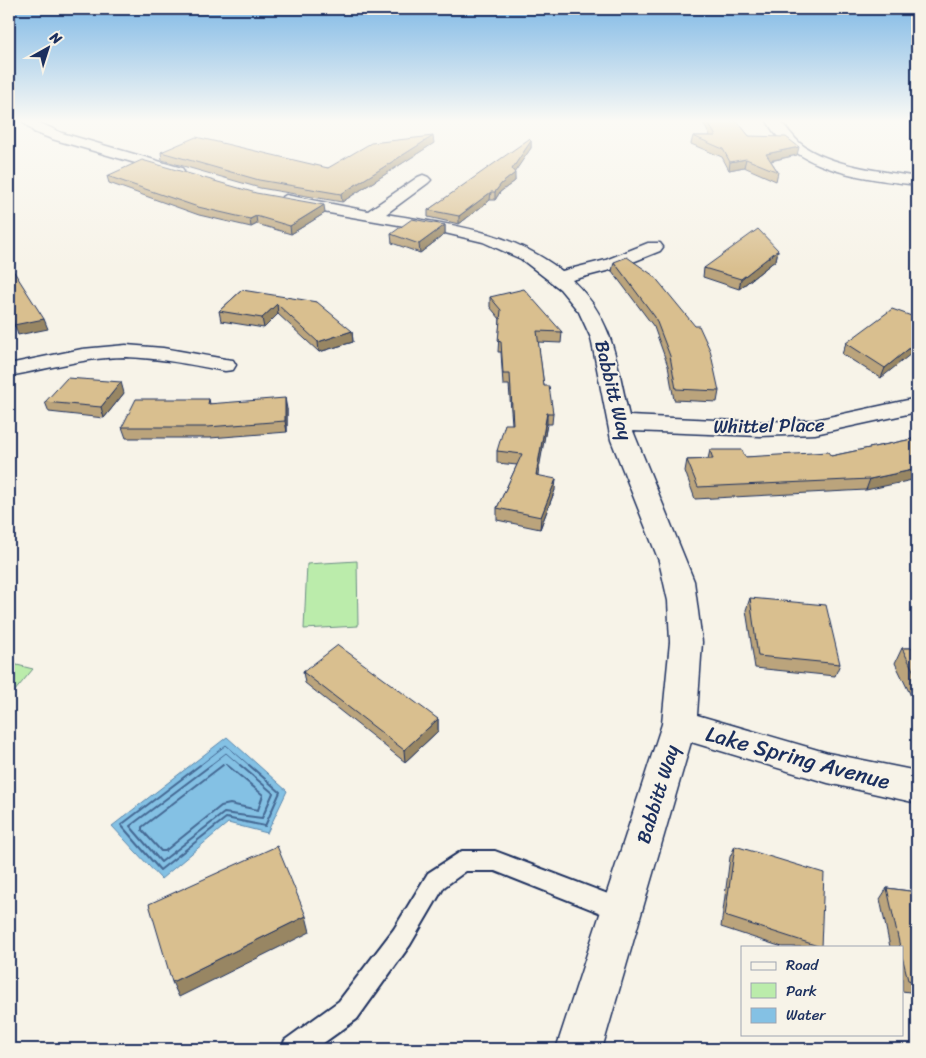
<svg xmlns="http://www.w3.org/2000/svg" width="926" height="1058" font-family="Sriracha,sans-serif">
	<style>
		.green { fill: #bbecab; stroke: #6b8e84 }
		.water { fill: #84c1e4; stroke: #5a87ae }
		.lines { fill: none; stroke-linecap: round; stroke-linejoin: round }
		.shore-far1 { stroke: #456994; stroke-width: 1 }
		.shore { stroke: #456994; stroke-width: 2 }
		.lane-casing { stroke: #1b2f5e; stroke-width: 4 }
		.street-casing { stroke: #1b2f5e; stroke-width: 3 }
		.lane { fill: #f7f3e8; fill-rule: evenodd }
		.street { fill: #f7f3e8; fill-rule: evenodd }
		.wall { fill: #bba47b; stroke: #1b2f5e }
		.shaded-wall { fill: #988664; stroke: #1b2f5e }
		.building { fill: #d9bf8f; stroke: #1b2f5e }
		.labels { text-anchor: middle; stroke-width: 4; stroke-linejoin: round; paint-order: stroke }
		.street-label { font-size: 19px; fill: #1b2f5e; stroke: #f7f3e8 }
		.near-street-label { font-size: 22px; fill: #1b2f5e; stroke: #f7f3e8 }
	</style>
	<rect width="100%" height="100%" fill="#f7f3e8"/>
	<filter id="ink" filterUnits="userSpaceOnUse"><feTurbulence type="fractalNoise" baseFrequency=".02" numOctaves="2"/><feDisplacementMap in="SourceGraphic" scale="10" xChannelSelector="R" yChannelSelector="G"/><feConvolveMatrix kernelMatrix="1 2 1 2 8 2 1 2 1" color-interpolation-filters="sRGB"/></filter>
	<g filter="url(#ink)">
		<g class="green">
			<polygon points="357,561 358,626 304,629 307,564"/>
			<polygon points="9,663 33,669 9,698"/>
		</g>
		<polygon class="water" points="227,737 287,791 267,833 228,823 161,879 112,826"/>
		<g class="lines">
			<g class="shore-far1">
				<polyline points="199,766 226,745 250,766"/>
				<polyline points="209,766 226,753 241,766"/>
				<polyline points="221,766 225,763 228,766"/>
			</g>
			<g class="shore">
				<polyline points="200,765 121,825 160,870 226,818 265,826 280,792 249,765"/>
				<polyline points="211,765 130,826 161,862 224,813 262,818 273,793 240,765"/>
				<polyline points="223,765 142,827 142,830 161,851 165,851 221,806 230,804 258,810 263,795 227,765"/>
			</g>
			<g class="lane-casing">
				<polygon id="lane" points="462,851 495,851 629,902 632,910 629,918 621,921 495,871 466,871 444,887 410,945 357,1019 315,1049 282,1049 285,1040 339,1001 394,929 428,873"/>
			</g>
			<g class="street-casing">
				<g id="street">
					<polygon points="22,121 36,121 62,133 182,168 184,171 177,175 52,139 34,132"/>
					<path d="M767,121H780C787,128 793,137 801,144C829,166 882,171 917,177V185C867,179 793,171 767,121Z"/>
					<path d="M423,175L428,177L431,180L428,183L386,214C451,225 507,229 562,271L606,260L648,243H660L663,247L660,251L618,268L572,280C615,320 616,363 629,416L760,422L815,420L917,398V412L815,434L760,436L633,431L694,581L702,642L697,715L828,753L917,771V803L828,783L691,742L602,1049H556L662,724L670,642L668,601L659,561L611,440L591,338L579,312L560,289L521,259L483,242L445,233L300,208L280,203L278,200L286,195L368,211L418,177Z"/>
					<path d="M126,345L163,348L225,359L233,360L236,365L233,370L225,371C193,365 159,358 126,357C86,357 48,369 9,376V364L82,349Z"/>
				</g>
			</g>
			<use href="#lane" class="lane"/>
			<use href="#street" class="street"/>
		</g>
		<g class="wall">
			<polygon points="702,121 737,121 749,136 797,155 771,161 778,172 776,181 744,167 729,170 722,157 691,144 693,136 710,136"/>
			<polygon points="531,141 531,148 514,172 515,181 500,192 495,200 490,200 459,224 428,217 428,210"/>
			<polygon points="434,143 342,202 260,188 162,160 161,152 328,168"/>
			<polygon points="107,176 325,213 291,234 257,224 251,227 199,215 109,183"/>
			<polygon points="445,225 445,234 420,253 392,243 391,234"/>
			<polygon points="778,250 776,260 739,289 703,277 704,268"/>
			<polygon points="614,262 719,391 717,402 674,400 668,366 654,327 612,271"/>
			<polygon points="242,290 352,331 353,342 319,352 278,314 264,328 221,321 219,311"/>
			<polygon points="490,297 562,332 561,343 538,342 544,386 553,413 552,424 547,424 537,475 555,490 540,529 497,520 497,508 517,465 497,463 497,451 512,424 509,385 503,385 501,352 498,352 500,319 490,307"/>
			<polygon points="917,318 881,378 842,354 846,343"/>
			<polygon points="124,393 104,418 49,412 45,402"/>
			<polygon points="209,399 210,404 287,409 287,432 210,438 126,438 122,427"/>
			<polygon points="917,438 866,490 695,499 685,471 687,460 708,459 710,450 745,457 831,456"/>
			<polygon points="750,598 840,664 835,676 755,668 746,610"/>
			<polygon points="902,648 917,648 917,698 912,698 895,663"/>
			<polygon points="303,672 438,719 438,731 405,762 305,683"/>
			<polygon points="735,846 821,947 782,947 721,927 730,857"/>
			<polygon points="887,888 917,892 917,993 902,991 902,947 890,947 880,899"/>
		</g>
		<g class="shaded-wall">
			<polygon points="433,136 434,143 342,202 341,194"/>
			<polygon points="531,141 531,148 512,176 512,169"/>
			<polygon points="799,147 797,155 764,162 766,154"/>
			<polygon points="746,159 744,167 729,170 730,162"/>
			<polygon points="515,173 515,181 500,192 495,200 495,192 501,184"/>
			<polygon points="491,192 490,200 459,224 459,216"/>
			<polygon points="324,205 325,213 291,234 290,226"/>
			<polygon points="256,216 257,224 251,227 250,219"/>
			<polygon points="445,225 445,234 420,253 419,244"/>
			<polygon points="778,250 776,260 739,289 741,279"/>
			<polygon points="277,304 278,314 264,328 262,318"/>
			<polygon points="13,315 44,319 48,329 18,335 15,326 9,327 9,316"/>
			<polygon points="917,324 917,331 912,328"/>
			<polygon points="352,331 353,342 319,352 318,342"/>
			<polygon points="917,342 917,349 881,378 885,368"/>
			<polygon points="121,382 124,393 104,418 101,407"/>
			<polygon points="285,398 287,409 287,432 285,421"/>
			<polygon points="547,413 547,424 536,486 536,475"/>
			<polygon points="917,469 917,479 866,490 870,479"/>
			<polygon points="556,479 555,490 540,529 541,517"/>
			<polygon points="438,719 438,731 405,762 404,750"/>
			<polygon points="306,916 310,932 179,997 172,982"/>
		</g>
		<g class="building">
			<polygon points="707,121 737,121 749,136 786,137 799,147 766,154 778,172 746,159 730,162 723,149 693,136 716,136"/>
			<polygon points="433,136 341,194 259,180 161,152 196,137 328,168 371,143"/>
			<polygon points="529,139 531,141 512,169 515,173 501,184 495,192 491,192 459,216 428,210"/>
			<polygon points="142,160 256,193 324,205 290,226 256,216 250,219 198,207 107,176"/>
			<polygon points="412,219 445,225 419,244 391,234"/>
			<polygon points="758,229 778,250 741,279 704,268"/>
			<polygon points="627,257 654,276 695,326 699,326 710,350 719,391 676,389 670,356 655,317 614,262"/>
			<polygon points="9,264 44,319 14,325 13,315 9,316"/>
			<polygon points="524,289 562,332 537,331 544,386 549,386 553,413 547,413 536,475 556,479 541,517 497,508 522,454 497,451 505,424 513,424 510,374 503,374 501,342 498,341 501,310 490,297"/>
			<polygon points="242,290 317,302 352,331 318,342 277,304 262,318 219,311"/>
			<polygon points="892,309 917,318 917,324 912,328 917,330 917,342 885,368 846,343"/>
			<polygon points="67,378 121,382 101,407 45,402"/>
			<polygon points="285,398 285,421 208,427 122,427 136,399 209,399 208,404"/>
			<polygon points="917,438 917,469 870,479 698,487 687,460 713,459 710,450 742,450 745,457 828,452 831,456"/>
			<polygon points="750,598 826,605 840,664 758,656"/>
			<polygon points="338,645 438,719 404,750 303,672"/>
			<polygon points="902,648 917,648 917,678"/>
			<polygon points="277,846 306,916 172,982 149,904"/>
			<polygon points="735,846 824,873 821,947 725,916"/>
			<polygon points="887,888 917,892 917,982 908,980 902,956 902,947 900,947"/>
		</g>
	</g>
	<linearGradient id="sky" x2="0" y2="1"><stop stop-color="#80b9e6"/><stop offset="0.45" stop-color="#fbfaf5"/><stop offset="1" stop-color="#fbfaf5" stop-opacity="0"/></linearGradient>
	<rect width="926" height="269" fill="url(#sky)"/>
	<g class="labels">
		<g class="street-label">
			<text transform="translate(614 390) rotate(76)" y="7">Babbitt Way</text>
			<text transform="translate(769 425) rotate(-1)" y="7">Whittel Place</text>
			<text transform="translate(657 794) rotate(-73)" y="7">Babbitt Way</text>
		</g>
		<g class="near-street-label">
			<text transform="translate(798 757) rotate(15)" y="8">Lake Spring Avenue</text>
		</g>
	</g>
	<rect width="926" height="1058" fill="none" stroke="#f7f3e8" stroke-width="30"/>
	<rect x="15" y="15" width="896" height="1028" fill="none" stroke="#1b2f5e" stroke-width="2" filter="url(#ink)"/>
	<rect x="741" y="946" width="162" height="90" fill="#f7f3e8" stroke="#9fa5b1"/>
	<rect x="751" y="962" width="25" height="8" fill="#f7f3e8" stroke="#9fa5b1"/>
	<text x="786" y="970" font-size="15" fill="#1b2f5e">Road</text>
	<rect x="751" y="983" width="25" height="15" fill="#bbecab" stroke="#9fa5b1"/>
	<text x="786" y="996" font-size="15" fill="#1b2f5e">Park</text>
	<rect x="751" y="1008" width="25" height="15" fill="#84c1e4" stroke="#9fa5b1"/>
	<text x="786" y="1020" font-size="15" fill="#1b2f5e">Water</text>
	<g transform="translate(48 48) rotate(39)" stroke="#f7f3e8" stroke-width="4" paint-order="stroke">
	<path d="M0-4L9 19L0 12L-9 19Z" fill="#1b2f5e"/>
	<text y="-8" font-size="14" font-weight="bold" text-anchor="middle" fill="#1b2f5e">N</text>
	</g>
</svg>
